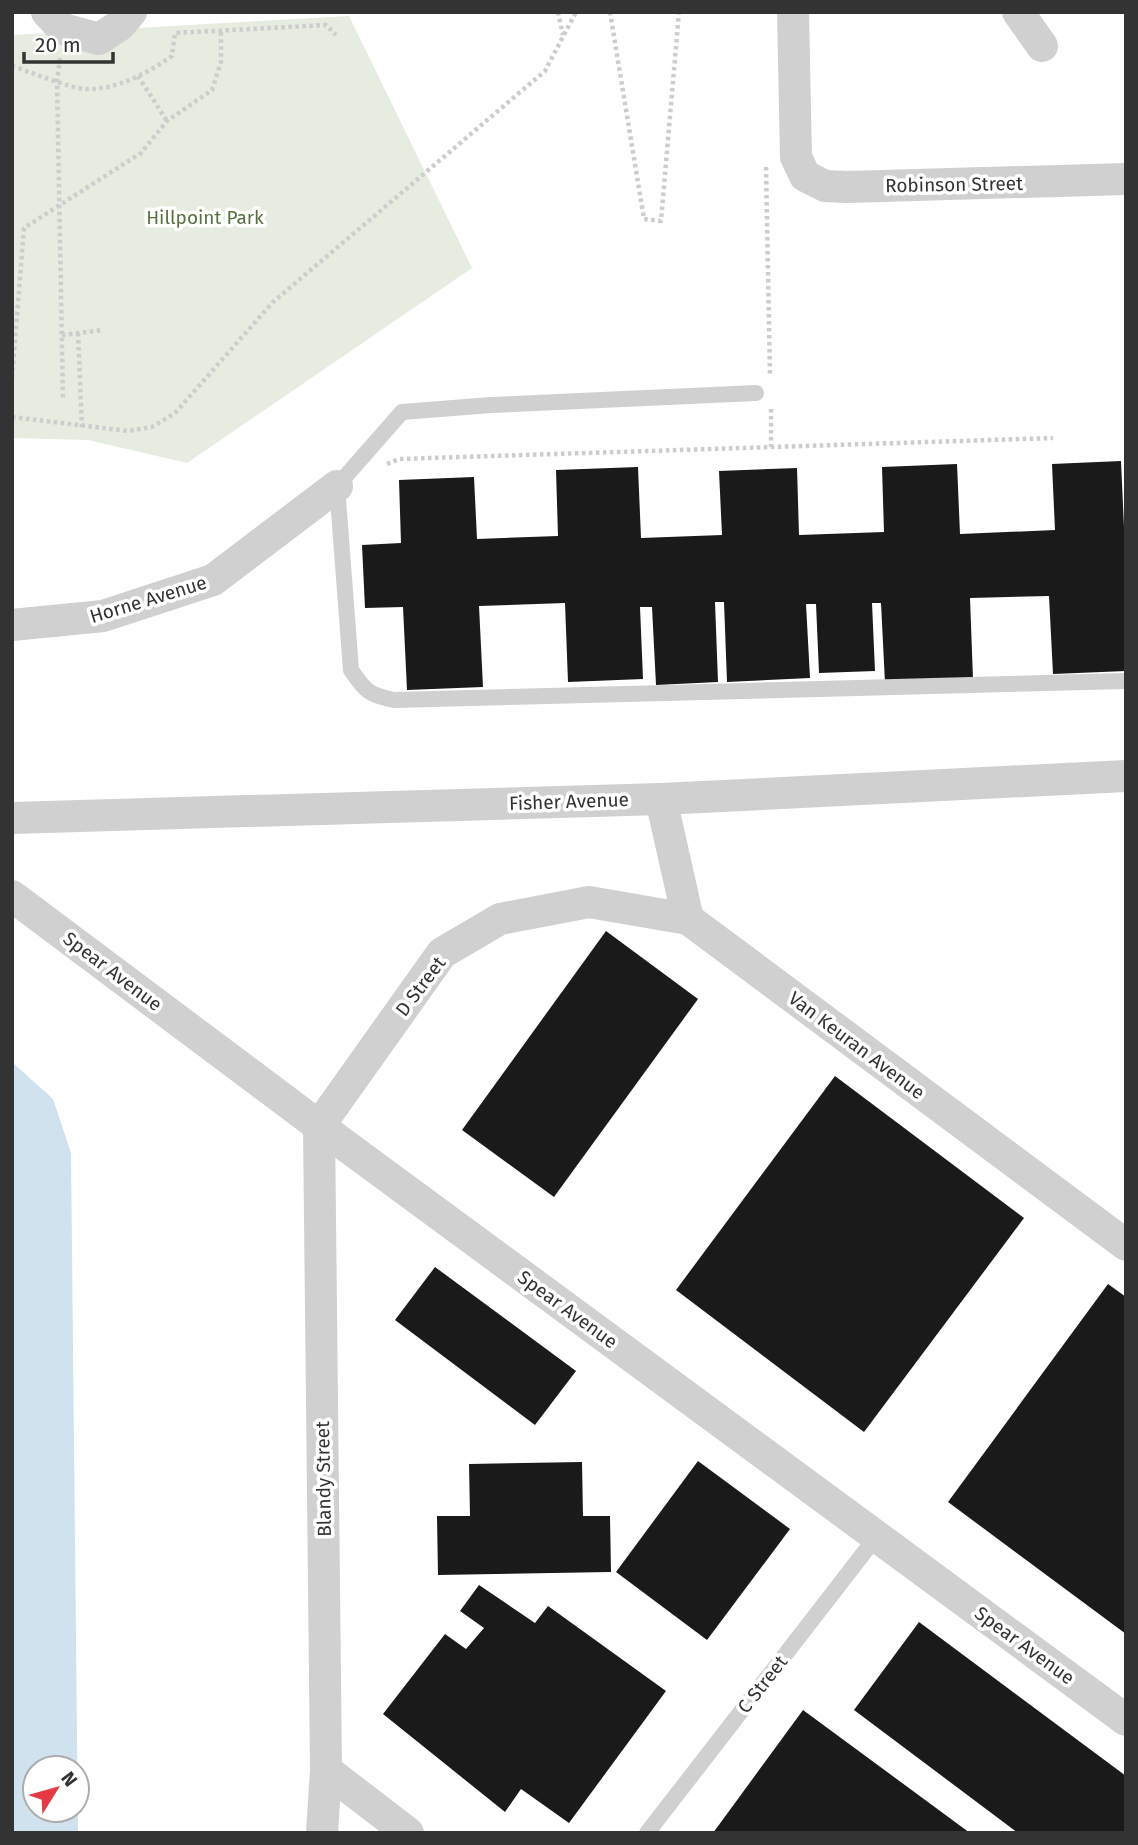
<svg xmlns="http://www.w3.org/2000/svg" width="1138" height="1845" font-family="'Fira Sans',sans-serif">
	<style>
		.green { fill: #e6ecdf }
		.water { fill: #cfe2ee; fill-rule: evenodd }
		.building { fill: #1a1a1a }
		.lines { fill: none; stroke-linecap: round; stroke-linejoin: round }
		.path { stroke: #cdcdcd; stroke-width: 4.5; stroke-dasharray: 3.5 3.5; stroke-linecap: butt }
		.service { stroke: #d0d0d0; stroke-width: 16 }
		.minor { stroke: #d0d0d0; stroke-width: 32 }
		.labels { text-anchor: middle; stroke-width: 7; stroke-linejoin: round; paint-order: stroke }
		.street-label { font-size: 19px; fill: #333; stroke: #fff }
		.park-label { font-size: 19px; fill: #56703f; stroke: #fff }
	</style>
	<rect width="100%" height="100%" fill="#fff"/>
	<polygon class="green" points="349,16 472,268 187,463 88,440 12,438 12,35"/>
	<path class="water" d="M12,1062L53,1099L71,1153L78,1833H12ZM77,1768V1810H35V1768Z"/>
	<g class="building">
		<polygon points="1121,461 1124,527 1126,527 1126,671 1053,674 1049,596 970,598 973,679 885,683 881,603 872,603 875,671 819,673 816,604 806,604 810,678 727,682 724,602 715,602 718,682 656,685 652,607 640,607 643,679 568,682 565,603 479,606 483,687 407,690 403,607 365,608 362,545 401,543 399,480 474,477 477,539 558,536 556,470 638,467 641,538 722,535 719,471 797,468 799,535 884,532 882,467 957,464 960,534 1055,530 1052,464"/>
		<polygon points="606,931 698,999 554,1197 462,1130"/>
		<polygon points="835,1076 1024,1218 864,1432 676,1290"/>
		<polygon points="435,1267 576,1371 535,1425 395,1320"/>
		<polygon points="1108,1284 1126,1297 1126,1634 948,1502"/>
		<polygon points="698,1461 790,1529 707,1640 616,1572"/>
		<polygon points="582,1462 583,1516 610,1516 611,1572 438,1575 437,1516 470,1516 469,1464"/>
		<polygon points="479,1585 535,1623 548,1606 666,1691 569,1823 521,1789 505,1812 383,1714 445,1634 466,1649 484,1628 460,1611"/>
		<polygon points="919,1622 1126,1776 1126,1833 1018,1833 854,1710"/>
		<polygon points="803,1710 970,1833 713,1833"/>
	</g>
	<g class="lines">
		<g class="path">
			<polyline points="558,12 563,35"/>
			<polyline points="610,12 644,219 661,221 679,12"/>
			<polyline points="60,58 57,81 63,400"/>
			<path d="M12,66C28,71 71,89 86,89C116,90 148,73 172,56L175,33L326,25L336,35"/>
			<polyline points="138,76 167,121"/>
			<polyline points="766,167 770,376"/>
			<polyline points="78,333 82,427"/>
			<polyline points="62,335 103,330"/>
			<polyline points="12,378 24,228 141,153 167,121 212,90 221,62 221,31"/>
			<polyline points="771,409 771,447"/>
			<polyline points="12,417 128,431 152,427 175,413 273,302 545,71 576,12"/>
			<polyline points="387,464 399,459 1053,438"/>
		</g>
		<g class="service">
			<path d="M756,393L491,405L402,412L337,486L351,670C365,691 369,695 394,700L1126,681"/>
			<polyline points="647,1833 877,1536"/>
		</g>
		<g class="minor">
			<polyline points="47,12 63,29 99,39 120,25 131,12"/>
			<polyline points="793,12 796,157 805,176 825,186 847,187 1126,179"/>
			<polyline points="1018,12 1042,46"/>
			<polyline points="12,625 103,616 213,580 337,486"/>
			<polyline points="661,799 688,919 1126,1245"/>
			<polyline points="12,818 661,799 1126,776"/>
			<polyline points="12,896 319,1126 1126,1720"/>
			<polyline points="326,1770 408,1833"/>
			<polyline points="322,1833 326,1770 319,1126 442,953 500,919 589,902 688,919"/>
		</g>
	</g>
	<g class="labels">
		<g class="street-label">
			<text transform="translate(954 184) rotate(-1)" y="7">Robinson Street</text>
			<text transform="translate(148 599) rotate(-17)" y="7">Horne Avenue</text>
			<text transform="translate(569 801) rotate(-2)" y="7">Fisher Avenue</text>
			<text transform="translate(113 971) rotate(37)" y="7">Spear Avenue</text>
			<text transform="translate(420 986) rotate(-53)" y="7">D Street</text>
			<text transform="translate(857 1045) rotate(37)" y="7">Van Keuran Avenue</text>
			<text transform="translate(568 1309) rotate(36)" y="7">Spear Avenue</text>
			<text transform="translate(323 1479) rotate(-91)" y="7">Blandy Street</text>
			<text transform="translate(1025 1645) rotate(36)" y="7">Spear Avenue</text>
			<text transform="translate(762 1684) rotate(-52)" y="7">C Street</text>
		</g>
		<g class="park-label">
			<text x="205" y="224">Hillpoint Park</text>
		</g>
	</g>
	<rect width="1138" height="1845" fill="none" stroke="#333333" stroke-width="28"/>
	<g transform="translate(56 1789) rotate(53)"><circle r="33" fill="#ffffff" stroke="#adadad" stroke-width="2"/>
	<path d="M0-5L12 26L0 18L-12 26Z" fill="#e63946"/>
	<text y="-10" font-size="19" font-weight="bold" text-anchor="middle" fill="#333333">N</text>
	</g>
	<path d="M24 52v10h89v-10" fill="none" stroke="#333333" stroke-width="3.5"/>
	<text x="35" y="52" font-size="21" fill="#333333" stroke="#ffffff" stroke-width="5" paint-order="stroke">20 m</text>
</svg>
